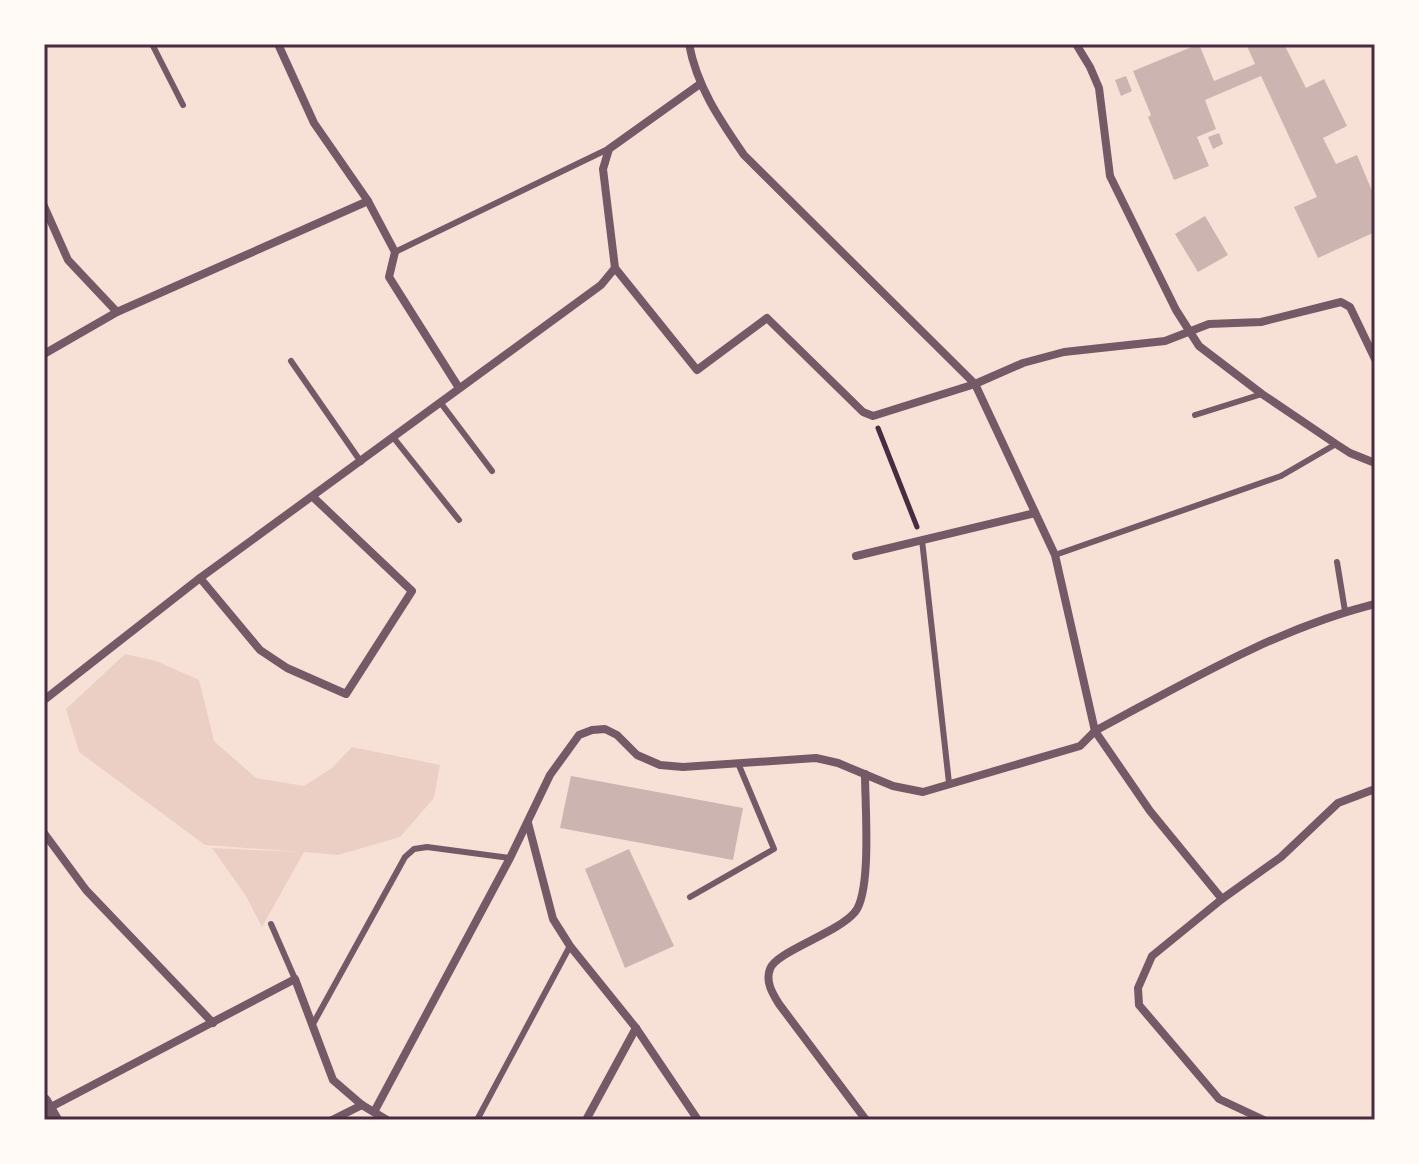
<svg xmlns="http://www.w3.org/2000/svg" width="1419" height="1164" font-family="Quicksand,sans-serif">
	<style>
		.green { fill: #ebcfc5 }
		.building { fill: #ccb4b1 }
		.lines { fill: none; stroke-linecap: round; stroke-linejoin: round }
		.path { stroke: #4a2c40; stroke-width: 5 }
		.service { stroke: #755966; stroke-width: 6 }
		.minor { stroke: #755966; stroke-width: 8 }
		.tertiary { stroke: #755966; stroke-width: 14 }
		.neatline { fill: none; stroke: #4a2c40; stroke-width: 3 }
	</style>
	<rect width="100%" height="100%" fill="#f7e1d7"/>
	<polygon class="green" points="125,654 156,661 199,680 214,741 256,778 304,786 332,768 352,747 440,765 434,798 400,837 338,855 304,852 262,927 246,896 212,848 300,852 205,845 79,752 66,709"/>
	<g class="building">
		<polygon points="1199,44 1214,81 1255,64 1246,44 1284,44 1306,88 1324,79 1347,126 1323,138 1336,164 1357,155 1375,198 1375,232 1318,258 1294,207 1317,197 1261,76 1205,100 1216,129 1197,137 1209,166 1174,180 1148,117 1151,115 1133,71"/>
		<polygon points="1126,76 1132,91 1121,96 1115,80"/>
		<polygon points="1219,133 1223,144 1213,149 1208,137"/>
		<polygon points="1205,216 1228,255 1198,272 1175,234"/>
		<polygon points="571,776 743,808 733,860 560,828"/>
		<polygon points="629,849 674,946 625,968 585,869"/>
	</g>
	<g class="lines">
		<polyline class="path" points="878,428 917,527"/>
		<g class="service">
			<polyline points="152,44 183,105"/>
			<polyline points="395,252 608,149"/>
			<polyline points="291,361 361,462"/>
			<polyline points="440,402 492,471"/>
			<polyline points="1195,415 1262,394"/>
			<polyline points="393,437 459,520"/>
			<polyline points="922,540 949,783"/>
			<polyline points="1055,555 1281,476 1336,444"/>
			<polyline points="1337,562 1345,611"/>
			<polyline points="690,897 774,849 738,763"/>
			<polyline points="271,924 295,979"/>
			<polyline points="313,1024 405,857 414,849 427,847 510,858"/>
			<polyline points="477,1120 570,946"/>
		</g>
		<g class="minor">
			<polyline points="278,44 314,123 368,201"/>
			<path d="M689,44C697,87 720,120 744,155L975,384L1055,555L1095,731L1150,811L1222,899"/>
			<polyline points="1076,44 1090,67 1099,88 1110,176 1176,310 1199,346 1262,394 1336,444 1350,453 1375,463"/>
			<polyline points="44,206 68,260 117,312 368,201 395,252 389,277 459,388"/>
			<polyline points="615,268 697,370 767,318 863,412 873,416 975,384 1023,363 1064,352 1165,341 1209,324 1261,322 1341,302 1350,307 1375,359"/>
			<polyline points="44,354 117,312"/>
			<polyline points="856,556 1035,513"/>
			<polyline points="200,578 260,650 287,668 346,694 412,591 313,497"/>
			<polyline points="44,700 200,578 601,285 615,268 603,169 609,149 700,84"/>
			<path d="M865,774C865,804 872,891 855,912C838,933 775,952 770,969C765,982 773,994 779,1004L866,1120"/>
			<polyline points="528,823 553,919 570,946 636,1028 698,1120"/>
			<polyline points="44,833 86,890 213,1023"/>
			<polyline points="49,1108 295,979 333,1080 362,1105 387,1120"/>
			<path d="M374,1112L510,858L550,775L579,735L592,730L605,729L617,735L637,755L660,765L683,767L816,758L838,763L893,786L923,792L1080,746L1095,731C1185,683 1275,629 1375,604"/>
			<polyline points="332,1120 362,1105"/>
			<polyline points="586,1120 636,1028"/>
			<polyline points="1264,1120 1219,1099 1139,1005 1138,988 1152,956 1222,899 1281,857 1338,803 1375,789"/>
		</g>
		<polyline class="tertiary" points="44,1101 55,1120"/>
	</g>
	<rect width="1419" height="1164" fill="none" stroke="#fffaf5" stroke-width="92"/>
	<rect x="46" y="46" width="1327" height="1072" class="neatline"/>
</svg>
